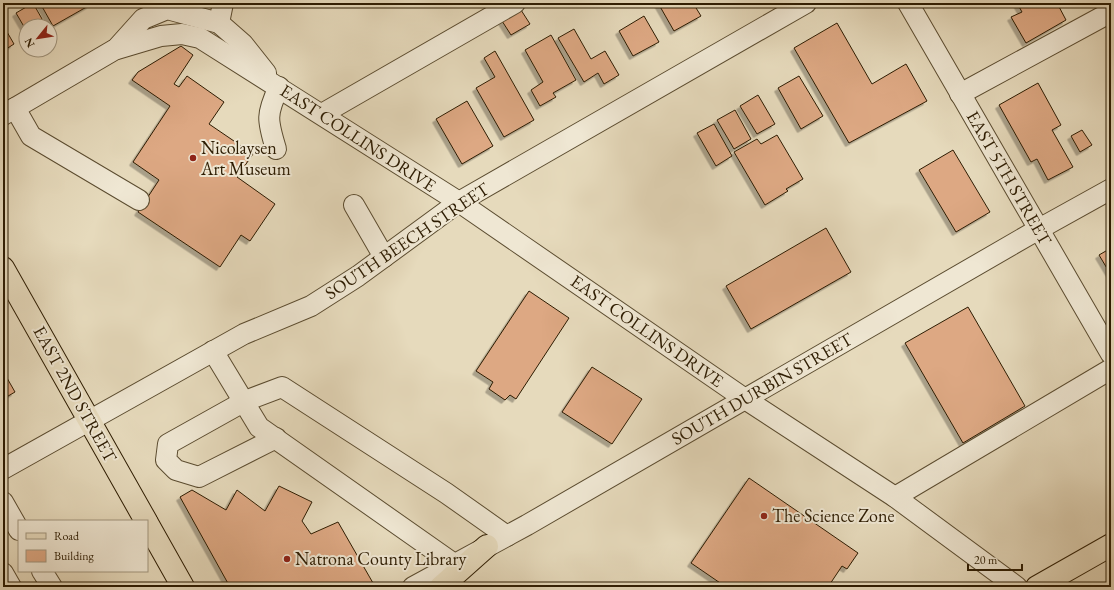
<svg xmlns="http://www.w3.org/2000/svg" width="1114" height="590" font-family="'EB Garamond',serif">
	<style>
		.building { fill: #dda883; stroke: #2d1c02; filter: url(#shadow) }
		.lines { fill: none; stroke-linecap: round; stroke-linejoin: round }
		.minor-casing { stroke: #5b4c30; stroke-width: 22 }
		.major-casing { stroke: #2d1c02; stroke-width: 24 }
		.minor { stroke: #efe7d3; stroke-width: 20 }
		.major { stroke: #e6dabc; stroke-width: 22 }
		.poi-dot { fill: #8f2418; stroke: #efe7d3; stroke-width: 1.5 }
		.labels { text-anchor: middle; stroke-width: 4; stroke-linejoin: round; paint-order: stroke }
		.street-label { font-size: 18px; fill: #2d1c02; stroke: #efe7d3 }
		.poi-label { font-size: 18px; fill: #2d1c02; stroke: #efe7d3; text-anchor: start }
	</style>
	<defs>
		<filter id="shadow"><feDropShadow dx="-3.5" dy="3.5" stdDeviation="0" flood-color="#0004"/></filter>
	</defs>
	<rect width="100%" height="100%" fill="#e6dabc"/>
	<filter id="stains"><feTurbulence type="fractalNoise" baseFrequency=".005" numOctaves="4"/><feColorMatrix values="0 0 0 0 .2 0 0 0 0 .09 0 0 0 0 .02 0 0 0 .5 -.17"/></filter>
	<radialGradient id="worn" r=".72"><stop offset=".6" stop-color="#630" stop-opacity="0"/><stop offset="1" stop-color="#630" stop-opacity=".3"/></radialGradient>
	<g class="building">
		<polygon points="33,3 46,26 26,26 26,30 16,13"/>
		<polygon points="40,3 89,3 90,5 53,26"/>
		<polygon points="658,3 693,3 701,16 674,31"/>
		<polygon points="1017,3 1057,3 1066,20 1026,43 1011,17 1022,12"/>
		<polygon points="521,10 530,24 511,35 502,21"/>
		<polygon points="644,16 659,42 633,56 619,31"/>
		<polygon points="837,23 872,84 906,64 927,101 849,143 794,48"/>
		<polygon points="3,25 14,44 3,51"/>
		<polygon points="574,29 591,59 605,51 619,75 604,84 598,73 584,82 558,38"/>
		<polygon points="551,35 576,80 553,93 556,97 540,106 531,90 543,82 525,50"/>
		<polygon points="181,46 193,55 174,84 179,87 187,76 224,102 209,124 253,154 237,177 275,204 250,241 241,235 220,267 138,212 159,180 133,162 170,106 132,80 138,72"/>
		<polygon points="495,51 534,120 504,137 476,88 495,77 484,58"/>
		<polygon points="799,76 823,116 801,129 778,88"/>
		<polygon points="1038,83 1061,125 1052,130 1073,167 1048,180 1037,159 1031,162 999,105"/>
		<polygon points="758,95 775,124 757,134 740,106"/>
		<polygon points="467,101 493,146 462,164 436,119"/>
		<polygon points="735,110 751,139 734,149 717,120"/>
		<polygon points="714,124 732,156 716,166 697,133"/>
		<polygon points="1082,130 1092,145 1080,152 1071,136"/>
		<polygon points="777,135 803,179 786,189 788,191 765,205 734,152 757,139 761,144"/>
		<polygon points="953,150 990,212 956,232 919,170"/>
		<polygon points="826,228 851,272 751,329 726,286"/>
		<polygon points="1111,248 1111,275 1099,255"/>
		<polygon points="529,291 569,318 516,399 510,395 505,400 489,389 493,382 476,371"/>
		<polygon points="968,307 1025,406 963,443 905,343"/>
		<polygon points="592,367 642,399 612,444 562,412"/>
		<polygon points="3,371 15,392 3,399"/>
		<polygon points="749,478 858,553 847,569 842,566 828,587 726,587 691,563"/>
		<polygon points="279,486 312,502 302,521 311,534 338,522 373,583 366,587 230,587 180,497 192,490 226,510 237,490 265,511"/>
	</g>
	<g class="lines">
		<g class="minor-casing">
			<g id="minor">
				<polyline points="908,3 1111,354"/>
				<polyline points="219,23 223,3"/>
				<polyline points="116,49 143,19 167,9 219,23 243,44 266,73"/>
				<polyline points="960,94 1111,12"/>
				<polyline points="15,108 31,136 139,200"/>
				<polyline points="322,114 515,3"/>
				<polyline points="3,115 114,50 161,36 182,34 200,38 459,202 745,399 895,497 1017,587"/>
				<path d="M276,149C267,120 266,114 279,87"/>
				<polyline points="354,205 384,257"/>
				<polyline points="213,351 259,427 454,564"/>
				<polyline points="276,438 199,477 176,470 166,460 168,444 245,401 282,387 446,493 507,536"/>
				<polyline points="3,469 244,334 311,306 358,276 459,202 806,3"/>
				<polyline points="895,497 1111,369"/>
				<polyline points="3,502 19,530"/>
				<polyline points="42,571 52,587"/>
				<polyline points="3,573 11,587"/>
				<polyline points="413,587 527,525 1039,229 1111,189"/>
			</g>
		</g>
		<g class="major-casing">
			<g id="major">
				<polyline points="3,268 146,521"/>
				<polyline points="147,523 183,587"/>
				<polyline points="441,587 487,546"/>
				<polyline points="1037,587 1111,545"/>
			</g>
		</g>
		<use href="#minor" class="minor"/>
		<use href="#major" class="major"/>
	</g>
	<g class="poi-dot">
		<circle cx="193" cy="158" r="4"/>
		<circle cx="764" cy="516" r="4"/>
		<circle cx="287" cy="559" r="4"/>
	</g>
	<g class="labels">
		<g class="street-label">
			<text transform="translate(358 138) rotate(33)" y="6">EAST COLLINS DRIVE</text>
			<text transform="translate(1009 178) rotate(60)" y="6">EAST 5TH STREET</text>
			<text transform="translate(407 241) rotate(-34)" y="6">SOUTH BEECH STREET</text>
			<text transform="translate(647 331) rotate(35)" y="6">EAST COLLINS DRIVE</text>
			<text transform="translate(762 389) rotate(-30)" y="6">SOUTH DURBIN STREET</text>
			<text transform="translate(75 394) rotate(61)" y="6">EAST 2ND STREET</text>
		</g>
		<g class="poi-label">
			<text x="201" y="154">Nicolaysen<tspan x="201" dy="21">Art Museum</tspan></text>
			<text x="772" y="522">The Science Zone</text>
			<text x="295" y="565">Natrona County Library</text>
		</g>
	</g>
	<rect width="1114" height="590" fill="none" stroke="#e6dabc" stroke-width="16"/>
	<rect x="4" y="4" width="1106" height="582" fill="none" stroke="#2d1c02" stroke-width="2"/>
	<rect x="8" y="8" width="1098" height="574" fill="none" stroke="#2d1c02"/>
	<rect x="18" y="520" width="130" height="52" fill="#efe7d3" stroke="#a1967f"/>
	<rect x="26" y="533" width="20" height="6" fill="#e6dabc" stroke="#a1967f"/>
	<text x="54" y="540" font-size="12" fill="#2d1c02">Road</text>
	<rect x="26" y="550" width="20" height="12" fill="#dda883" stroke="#a1967f"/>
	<text x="54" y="560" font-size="12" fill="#2d1c02">Building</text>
	<g transform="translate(38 38) rotate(240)"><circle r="19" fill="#efe7d3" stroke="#a1967f"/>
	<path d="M0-3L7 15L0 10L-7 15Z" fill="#8f2418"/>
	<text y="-6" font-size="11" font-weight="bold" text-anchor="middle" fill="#2d1c02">N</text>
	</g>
	<path d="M968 564v6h54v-6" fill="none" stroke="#2d1c02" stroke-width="2"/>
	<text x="974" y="564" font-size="12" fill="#2d1c02" stroke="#efe7d3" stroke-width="3" paint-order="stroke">20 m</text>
	<rect width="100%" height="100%" filter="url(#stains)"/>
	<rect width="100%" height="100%" fill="url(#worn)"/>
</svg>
